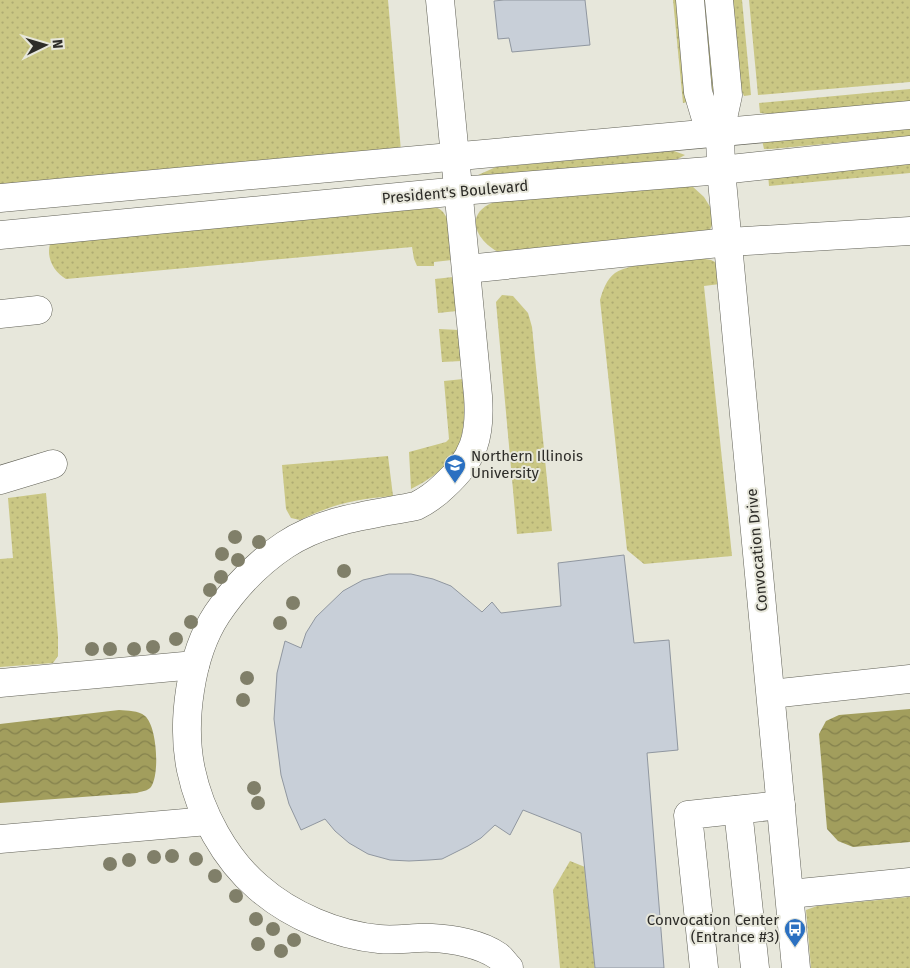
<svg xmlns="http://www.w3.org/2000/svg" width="910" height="968" font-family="'Fira Sans',sans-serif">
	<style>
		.grass { fill: url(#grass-dots) }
		.water { fill: url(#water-waves) }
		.building { fill: #c8cfd8; stroke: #9097a0 }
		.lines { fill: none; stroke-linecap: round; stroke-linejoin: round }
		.minor-casing { stroke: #616157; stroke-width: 29 }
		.minor { stroke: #fff; stroke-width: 28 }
		.tree { fill: #807f69 }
		.labels { text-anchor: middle; stroke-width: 4; stroke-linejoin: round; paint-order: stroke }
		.street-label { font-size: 15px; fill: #2d2c28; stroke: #e7e7db }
		.poi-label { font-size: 15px; fill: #2d2c28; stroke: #e7e7db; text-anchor: start }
	</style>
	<defs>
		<pattern id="grass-dots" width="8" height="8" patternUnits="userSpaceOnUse" patternTransform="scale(1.25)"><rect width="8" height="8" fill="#cac784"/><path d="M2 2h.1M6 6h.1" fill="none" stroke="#aeab72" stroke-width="1.8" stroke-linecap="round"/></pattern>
		<pattern id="water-waves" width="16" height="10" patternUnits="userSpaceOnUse" patternTransform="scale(1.25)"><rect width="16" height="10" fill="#a29e5d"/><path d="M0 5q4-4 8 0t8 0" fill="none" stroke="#84814d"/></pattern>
	</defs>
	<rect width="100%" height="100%" fill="#e7e7db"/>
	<g class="grass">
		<polygon points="0,0 388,0 401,151 0,188"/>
		<polygon points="673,0 685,0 693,101 683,103"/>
		<polygon points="702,0 712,0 721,91 712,99"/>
		<polygon points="730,0 742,0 751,95 744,96 741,90"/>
		<polygon points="749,0 910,0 910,82 758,95"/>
		<polygon points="910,89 910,101 797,113 771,114 760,113 759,103"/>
		<polygon points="910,124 910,136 771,149 764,149 762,140"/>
		<polygon points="674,151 685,155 676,160 481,176 478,175 496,167"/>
		<polygon points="910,161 910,173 769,186 768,174"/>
		<path d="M678,183L692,186L704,197L712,210L713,223L708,234L502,254C478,243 461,215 494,202Z"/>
		<path d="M428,206C434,207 440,208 443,212C453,224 451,246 452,260L434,262V266H417L414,259L412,247L66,279C54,272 46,258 50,244Z"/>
		<path d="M700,258L711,260L719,264L720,284L704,286L732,556L644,564L627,550L600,300C603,290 606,280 615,273C632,262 679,260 700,258Z"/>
		<polygon points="453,277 457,311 438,313 435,279"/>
		<polygon points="502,295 513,296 528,313 532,327 552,531 517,534 496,302"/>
		<polygon points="439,329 459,330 462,361 442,362"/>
		<path d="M463,379C467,435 465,462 411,489L409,452L446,442L449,439L444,381Z"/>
		<path d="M388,456L393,496C355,499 334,504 300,520L291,518L286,509L282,465Z"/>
		<polygon points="46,493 58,637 58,656 53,663 0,667 0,559 13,558 8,498"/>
		<polygon points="570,861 585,867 595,968 560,968 553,890"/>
		<polygon points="910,897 910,968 811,968 806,910 817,906"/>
	</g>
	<g class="water">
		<polygon points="910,709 910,842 853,847 838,841 827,829 819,734 826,721 839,715"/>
		<path d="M119,710C128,711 138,710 145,716C157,726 160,774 151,787C148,791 142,791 137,793L0,803V724Z"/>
	</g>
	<g class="building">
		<polygon points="504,0 585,0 590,45 512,52 509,38 498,39 494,1"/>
		<polygon points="624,555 634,643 669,640 678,750 647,753 664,968 595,968 581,833 523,810 510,835 495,825 481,838 468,846 442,859 429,860 409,861 390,860 368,854 349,843 335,831 325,819 301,830 289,804 281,775 274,719 277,673 285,641 301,648 306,633 316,617 343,591 363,580 389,574 411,574 433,579 451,586 482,612 492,602 501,613 561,606 558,563"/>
	</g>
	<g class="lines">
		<g class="minor-casing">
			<g id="minor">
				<path d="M440,0L478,396C481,436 474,459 444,486C436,494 426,501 416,506C370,515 324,519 285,545C258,563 235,587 217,614C190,655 181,723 191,770C200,813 225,859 258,887C291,916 337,935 379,939C397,941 414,937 432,938C453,939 481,944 498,956C502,959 505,964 509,968"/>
				<polyline points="690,0 698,92 706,119 720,132"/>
				<polyline points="719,0 728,95 720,132 721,170 796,968"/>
				<polyline points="0,198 910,115"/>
				<polyline points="0,235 460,191 721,170 910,150"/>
				<polyline points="467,269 729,242 910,231"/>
				<polyline points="0,314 38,310"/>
				<polyline points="0,480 53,464"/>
				<polyline points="0,683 195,665"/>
				<polyline points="771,694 910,679"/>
				<polyline points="738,810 755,968"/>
				<polyline points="0,839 208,821"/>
				<polyline points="790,894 910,882"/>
				<polyline points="704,968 688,815 781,805"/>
			</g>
		</g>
		<use href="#minor" class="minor"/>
	</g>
	<g class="tree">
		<circle cx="235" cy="537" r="7"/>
		<circle cx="259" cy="542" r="7"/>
		<circle cx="222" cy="554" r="7"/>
		<circle cx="238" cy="560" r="7"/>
		<circle cx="344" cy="571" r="7"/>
		<circle cx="221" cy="577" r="7"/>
		<circle cx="210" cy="590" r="7"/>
		<circle cx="293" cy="603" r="7"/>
		<circle cx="191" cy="622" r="7"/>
		<circle cx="280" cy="623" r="7"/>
		<circle cx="176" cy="639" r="7"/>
		<circle cx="153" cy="647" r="7"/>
		<circle cx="92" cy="649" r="7"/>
		<circle cx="110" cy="649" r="7"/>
		<circle cx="134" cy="649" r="7"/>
		<circle cx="247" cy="678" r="7"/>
		<circle cx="243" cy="700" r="7"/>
		<circle cx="254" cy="788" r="7"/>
		<circle cx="258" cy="803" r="7"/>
		<circle cx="172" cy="856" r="7"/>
		<circle cx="154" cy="857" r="7"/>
		<circle cx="196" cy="859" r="7"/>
		<circle cx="129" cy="860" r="7"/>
		<circle cx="110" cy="864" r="7"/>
		<circle cx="215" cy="876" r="7"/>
		<circle cx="236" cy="896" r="7"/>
		<circle cx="256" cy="919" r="7"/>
		<circle cx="273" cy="929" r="7"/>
		<circle cx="294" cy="940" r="7"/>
		<circle cx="258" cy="944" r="7"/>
		<circle cx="281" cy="951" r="7"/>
	</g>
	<defs>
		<g id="university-pin" transform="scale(1.125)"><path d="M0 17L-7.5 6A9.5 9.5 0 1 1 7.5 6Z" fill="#2b70c1" stroke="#e7e7db"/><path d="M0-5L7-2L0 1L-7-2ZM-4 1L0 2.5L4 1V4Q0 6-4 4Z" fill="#fff"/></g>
		<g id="bus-pin" transform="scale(1.125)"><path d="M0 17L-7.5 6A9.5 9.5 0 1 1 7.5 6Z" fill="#2b70c1" stroke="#e7e7db"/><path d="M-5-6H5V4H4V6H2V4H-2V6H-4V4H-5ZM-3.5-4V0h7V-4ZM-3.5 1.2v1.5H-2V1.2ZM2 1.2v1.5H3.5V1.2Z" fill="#fff"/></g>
	</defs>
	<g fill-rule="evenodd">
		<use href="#university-pin" x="455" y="465"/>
		<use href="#bus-pin" x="795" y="929"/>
	</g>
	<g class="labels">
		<g class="street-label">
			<text transform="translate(455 192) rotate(-5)" y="5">President's Boulevard</text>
			<text transform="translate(757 550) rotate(-95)" y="5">Convocation Drive</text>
		</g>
		<g class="poi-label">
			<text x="471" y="461">Northern Illinois<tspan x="471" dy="17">University</tspan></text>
			<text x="779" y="925" text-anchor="end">Convocation Center<tspan x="779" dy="17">(Entrance #3)</tspan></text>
		</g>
	</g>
	<g transform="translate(45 45) rotate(85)" stroke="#e7e7db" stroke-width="4" paint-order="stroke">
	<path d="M0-4L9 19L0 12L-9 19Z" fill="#2d2c28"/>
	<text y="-8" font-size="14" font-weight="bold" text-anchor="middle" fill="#2d2c28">N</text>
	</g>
</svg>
